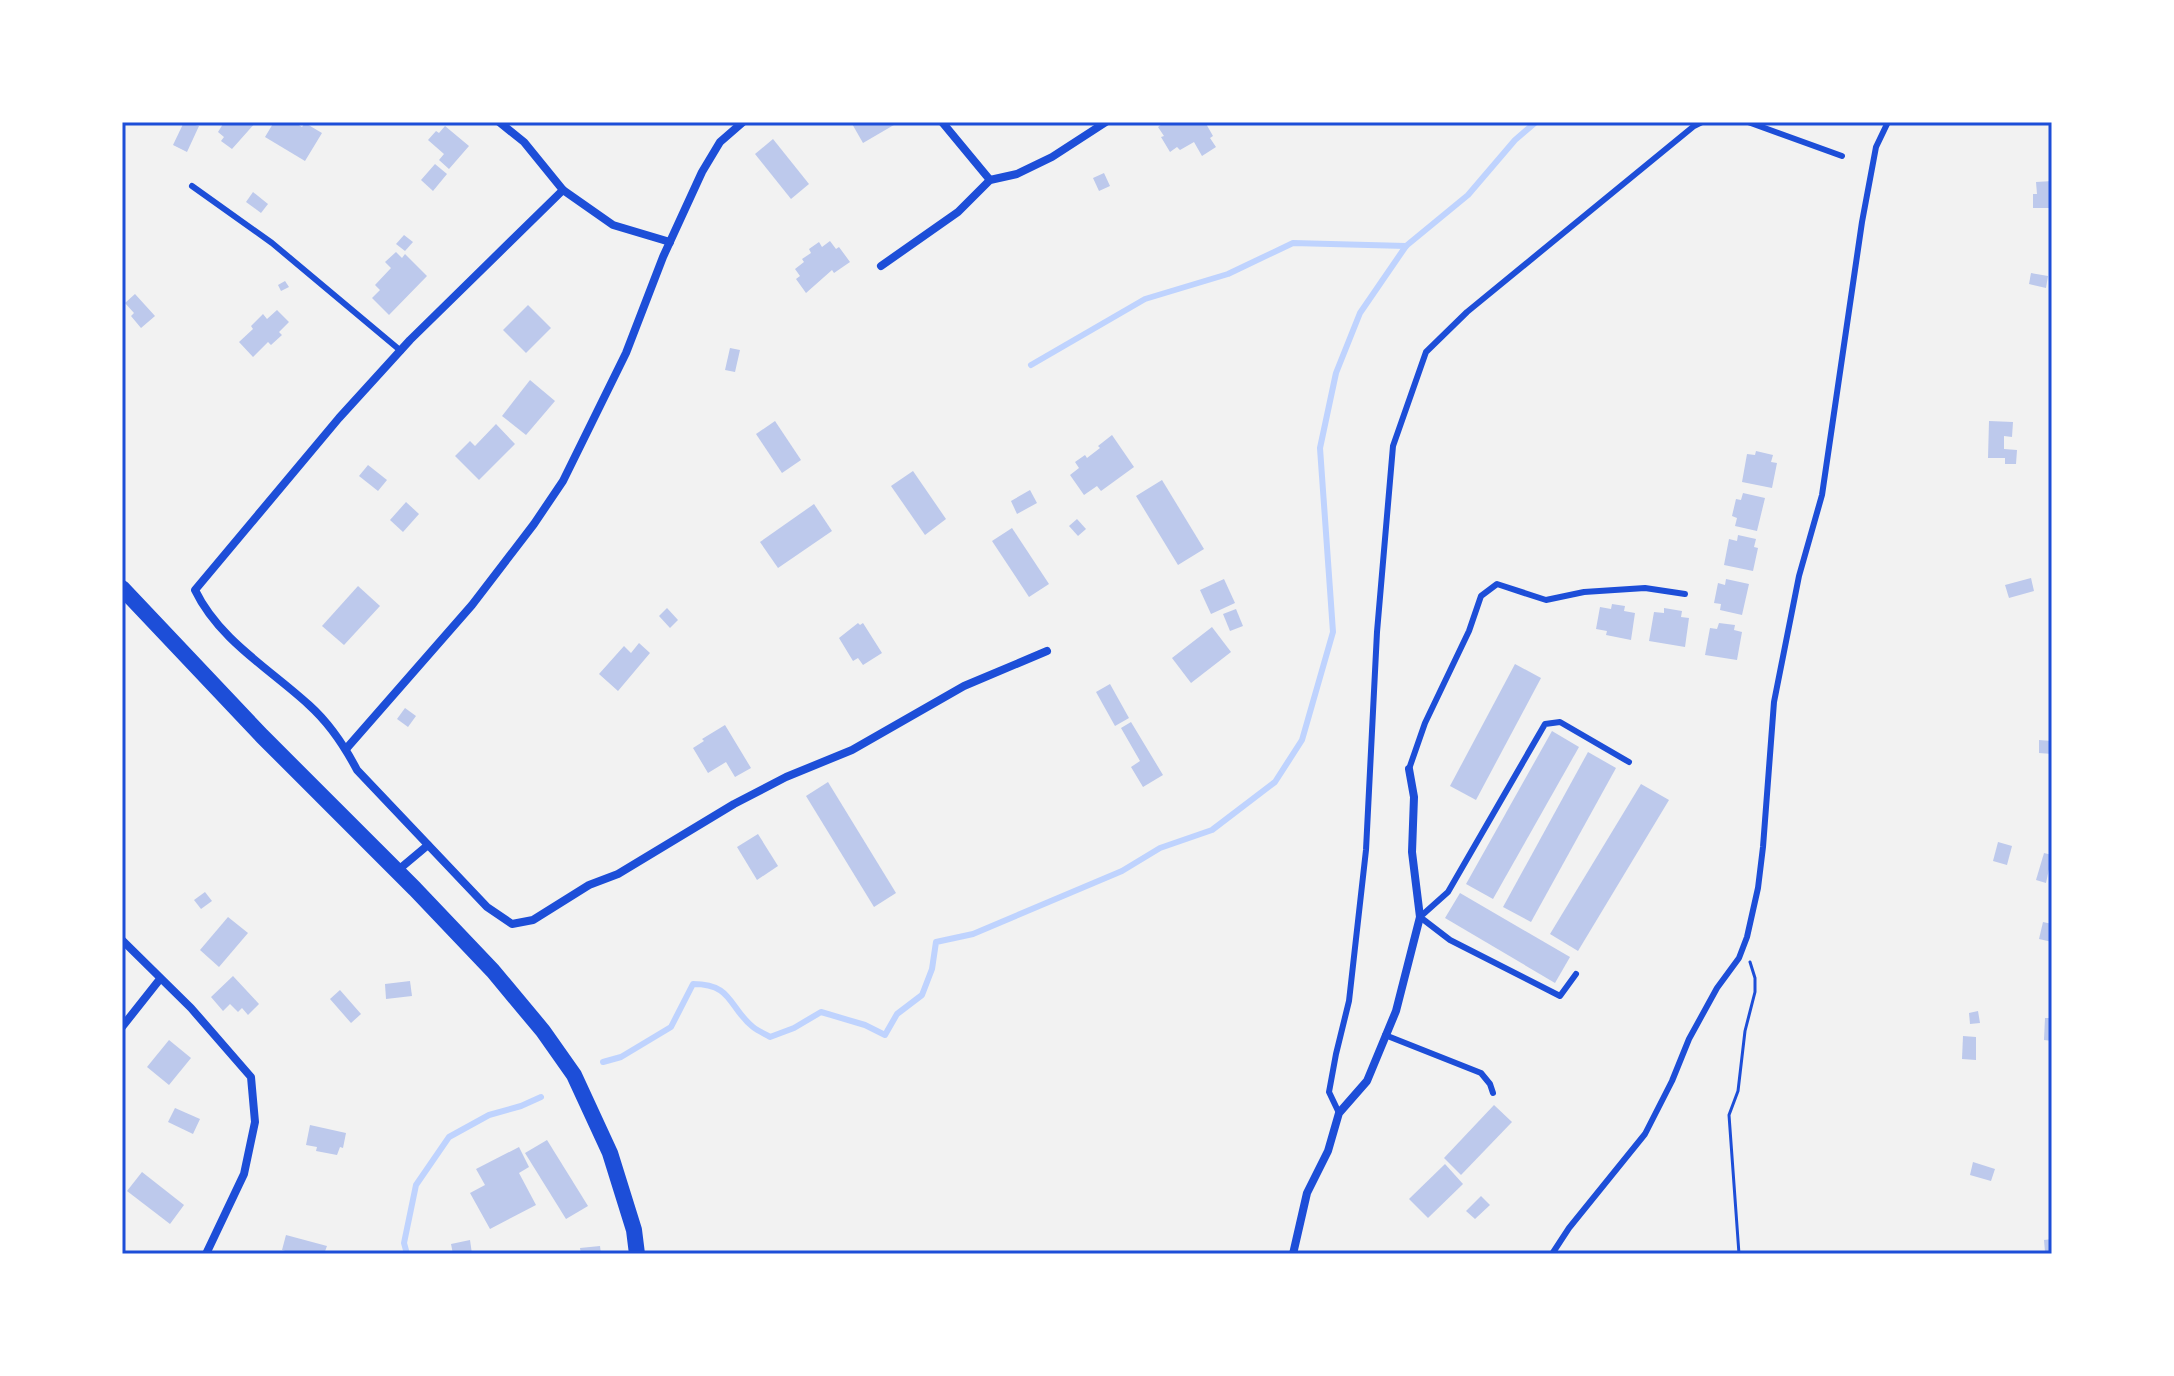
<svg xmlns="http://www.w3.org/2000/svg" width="2174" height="1376" font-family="'Nunito Sans',sans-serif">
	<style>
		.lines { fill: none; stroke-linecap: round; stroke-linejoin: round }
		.stream { stroke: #bfd3fe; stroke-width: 6 }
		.building { fill: #bdc9ec }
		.path { stroke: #1d4ed8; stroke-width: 3 }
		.service { stroke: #1d4ed8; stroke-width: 6 }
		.minor { stroke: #1d4ed8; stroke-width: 8 }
		.secondary { stroke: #1d4ed8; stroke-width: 16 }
		.neatline { fill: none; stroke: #1d4ed8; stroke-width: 3 }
	</style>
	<rect width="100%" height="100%" fill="#f2f2f2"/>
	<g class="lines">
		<g class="stream">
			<polyline points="1031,365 1145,299 1228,274 1293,243 1406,246"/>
			<path d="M603,1062L621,1057L671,1027L693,984C733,984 728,1007 753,1027C758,1031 765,1034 770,1037L794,1028L821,1012L865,1025L885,1035L897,1014L922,995L932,969L936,942L973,934L1122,871L1160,848L1212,830L1275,782L1302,740L1333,632L1320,448L1336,373L1360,313L1406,246L1468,195L1515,140L1536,122"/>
			<polyline points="407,1254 404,1243 416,1185 449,1137 489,1115 521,1106 541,1097"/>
		</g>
	</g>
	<g class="building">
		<polygon points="184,122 199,126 187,152 173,145"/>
		<polygon points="221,122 256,122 232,149 221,141 224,137 218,132 223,124"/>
		<polygon points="274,122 294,122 302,127 305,123 322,133 305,161 265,137"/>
		<polygon points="851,122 899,122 863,143"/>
		<polygon points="1165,122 1205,122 1213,136 1210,138 1216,147 1202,156 1194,142 1180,150 1177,147 1170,152 1161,137 1164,136 1158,127"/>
		<polygon points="445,126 469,146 449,169 439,160 444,154 428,140 436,131 439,133"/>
		<polygon points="773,139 809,184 791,199 755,154"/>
		<polygon points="435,164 447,174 433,191 421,180"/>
		<polygon points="1104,173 1110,186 1099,191 1093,178"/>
		<polygon points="2052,181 2052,208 2033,208 2033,194 2037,194 2036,182"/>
		<polygon points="253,192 268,204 261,213 246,202"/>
		<polygon points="404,235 413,242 405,251 396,244"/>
		<polygon points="830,241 836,249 839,247 850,262 834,273 832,270 806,293 796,279 800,276 795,269 804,262 802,259 811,253 809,249 819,242 822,247"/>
		<polygon points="396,252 402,258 405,254 427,276 389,315 372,298 380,290 375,285 391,268 385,262"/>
		<polygon points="2031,273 2048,276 2046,288 2029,284"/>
		<polygon points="285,281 289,287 281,291 278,285"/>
		<polygon points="135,294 155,316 141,328 131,316 134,313 125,303"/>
		<polygon points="528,305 551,328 526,353 503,330"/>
		<polygon points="277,310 289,322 279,332 282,335 271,345 268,342 253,357 239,342 253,329 251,326 263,314 267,319"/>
		<polygon points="730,348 740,350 735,372 725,370"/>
		<polygon points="530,380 555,401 526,435 502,416"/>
		<polygon points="775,421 801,460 782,473 756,434"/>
		<polygon points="1989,421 2013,422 2012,437 2004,436 2004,449 2017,450 2016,464 2005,464 2005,458 1988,458"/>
		<polygon points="496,424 515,444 479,480 455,456 470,441 475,446"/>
		<polygon points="1112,435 1134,467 1101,491 1097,486 1084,495 1070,475 1079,468 1075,462 1085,455 1087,458 1100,448 1098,446"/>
		<polygon points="1756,451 1773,455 1771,462 1777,463 1772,488 1742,482 1747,454 1755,455"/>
		<polygon points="368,465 387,480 378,491 359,476"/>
		<polygon points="913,471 946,519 925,535 891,486"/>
		<polygon points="1162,480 1204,549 1178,565 1136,496"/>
		<polygon points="1030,490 1037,503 1017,514 1011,501"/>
		<polygon points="1743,493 1765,498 1757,531 1735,526 1737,518 1732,516 1736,499 1741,500"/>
		<polygon points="406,502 419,514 403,532 390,520"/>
		<polygon points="814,504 832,531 778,568 760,542"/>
		<polygon points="1077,519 1086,529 1078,536 1069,526"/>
		<polygon points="1012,528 1049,584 1029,597 992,541"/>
		<polygon points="1738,535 1756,539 1754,547 1758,548 1753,571 1724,565 1729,539 1737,541"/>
		<polygon points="2031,578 2034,591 2009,598 2005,585"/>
		<polygon points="1224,579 1235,603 1211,614 1200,590"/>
		<polygon points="1726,579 1749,584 1742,615 1720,610 1721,604 1714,603 1718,583 1725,585"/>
		<polygon points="358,586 380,606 344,645 322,626"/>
		<polygon points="1612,604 1625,606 1624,611 1635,613 1631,640 1606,635 1607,631 1596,629 1600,607 1611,609"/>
		<polygon points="667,608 678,620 670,628 659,616"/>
		<polygon points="1664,608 1682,611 1681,617 1689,618 1685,647 1649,641 1654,612 1664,613"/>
		<polygon points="1236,609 1243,626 1230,631 1223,614"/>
		<polygon points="858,623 860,625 863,623 882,653 863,665 858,658 853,661 839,638"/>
		<polygon points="1719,623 1735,625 1734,630 1742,632 1737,660 1705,655 1710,628 1717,629"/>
		<polygon points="1212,627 1231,652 1191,683 1172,658"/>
		<polygon points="639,643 650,653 618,691 599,674 624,646 631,653"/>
		<polygon points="1515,664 1541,678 1476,800 1450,786"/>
		<polygon points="1110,684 1129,718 1115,726 1096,692"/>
		<polygon points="405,708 416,716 408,727 397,719"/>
		<polygon points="1131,722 1163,775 1143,787 1131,767 1140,761 1121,728"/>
		<polygon points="725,725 751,768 735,777 726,762 708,773 693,748 704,741 702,739"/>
		<polygon points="1552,731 1579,747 1493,899 1466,884"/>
		<polygon points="2039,740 2052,741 2052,754 2039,753"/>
		<polygon points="1588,752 1616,768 1531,922 1503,907"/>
		<polygon points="828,782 896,893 874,907 806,796"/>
		<polygon points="1641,784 1669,800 1578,951 1550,934"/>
		<polygon points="758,834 778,866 757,880 737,847"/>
		<polygon points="1998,842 2012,846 2007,865 1993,861"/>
		<polygon points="2044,853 2052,855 2046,883 2036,880"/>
		<polygon points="205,892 212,901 201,909 194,900"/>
		<polygon points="1460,893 1570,957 1555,983 1445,918"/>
		<polygon points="228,917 248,933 219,967 200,950"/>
		<polygon points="2043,922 2052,924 2052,942 2039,939"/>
		<polygon points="233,976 259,1004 248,1015 242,1008 238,1012 230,1004 223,1011 211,997"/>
		<polygon points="410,981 412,996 386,999 385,984"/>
		<polygon points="340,990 361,1014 351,1023 330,999"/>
		<polygon points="1978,1011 1980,1023 1970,1024 1969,1013"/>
		<polygon points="2045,1018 2052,1018 2052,1041 2044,1040"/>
		<polygon points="1963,1036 1976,1037 1976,1060 1962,1059"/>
		<polygon points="169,1040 191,1058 169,1085 147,1067"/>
		<polygon points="1494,1105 1512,1122 1461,1175 1444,1158"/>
		<polygon points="175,1108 200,1119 193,1134 168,1122"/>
		<polygon points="310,1125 346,1133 343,1148 340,1147 337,1155 316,1151 317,1147 306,1145"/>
		<polygon points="547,1140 588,1206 566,1219 525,1153"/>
		<polygon points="519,1147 529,1167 519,1173 536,1205 490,1229 470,1193 485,1185 476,1169"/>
		<polygon points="1973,1162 1995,1169 1991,1181 1970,1175"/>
		<polygon points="1445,1164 1463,1184 1428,1218 1409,1199"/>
		<polygon points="142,1172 184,1205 170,1224 127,1191"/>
		<polygon points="1481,1196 1490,1205 1475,1219 1466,1211"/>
		<polygon points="286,1235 327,1246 324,1254 295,1254 282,1250"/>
		<polygon points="2052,1239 2052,1252 2045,1252 2044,1240"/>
		<polygon points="470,1240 472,1254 453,1254 451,1244"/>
		<polygon points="600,1246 601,1254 581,1254 580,1248"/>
	</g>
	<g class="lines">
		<polyline class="path" points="1739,1254 1729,1115 1738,1091 1745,1031 1755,992 1755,978 1750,962"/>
		<g class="service">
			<polyline points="1748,122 1842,156"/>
			<polyline points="192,186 272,243 401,351"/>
			<polyline points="1409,769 1425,723 1469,631 1481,596 1497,584 1546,600 1584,592 1645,588 1685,594"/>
			<polyline points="1576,974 1560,996 1450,940 1420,917 1448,892 1545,724 1560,722 1629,762"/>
			<polyline points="1385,1035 1481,1073 1490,1084 1493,1093"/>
			<polyline points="1339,1113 1329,1092 1336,1054 1349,1001 1366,850 1377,632 1393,446 1426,352 1467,312 1694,126 1702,122"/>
			<polyline points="1552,1254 1569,1228 1645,1134 1672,1081 1689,1039 1717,988 1739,958 1747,937 1758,888 1763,847 1774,702 1799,576 1822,495 1862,222 1876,147 1888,122"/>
		</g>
		<g class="minor">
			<polyline points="499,122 524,142 563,190 613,225 670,242"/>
			<polyline points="942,122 990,180"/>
			<path d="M563,190L410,340L339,418L195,590C219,640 270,669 309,705C329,723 345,747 357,770L487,907L512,924L533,920L589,885L618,874L734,804L786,777L852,750L964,686L1047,651"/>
			<polyline points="881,266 958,212 990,180 1017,174 1052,157 1106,122"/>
			<polyline points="346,749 472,605 534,524 563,481 626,353 663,257 702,172 720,142 743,122"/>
			<polyline points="397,871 428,845"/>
			<polyline points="122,940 191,1008 251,1077 255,1122 244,1174 206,1254"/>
			<polyline points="122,1027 160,979"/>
			<polyline points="1293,1254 1307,1193 1328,1151 1339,1113 1367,1081 1396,1011 1420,917 1412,852 1414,797 1409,769"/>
		</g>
		<polyline class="secondary" points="122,588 262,736 415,889 493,971 543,1031 574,1075 610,1153 634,1230 637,1254"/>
	</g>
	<rect width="2174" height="1376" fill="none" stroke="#ffffff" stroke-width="248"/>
	<rect x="124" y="124" width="1926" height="1128" class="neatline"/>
</svg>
